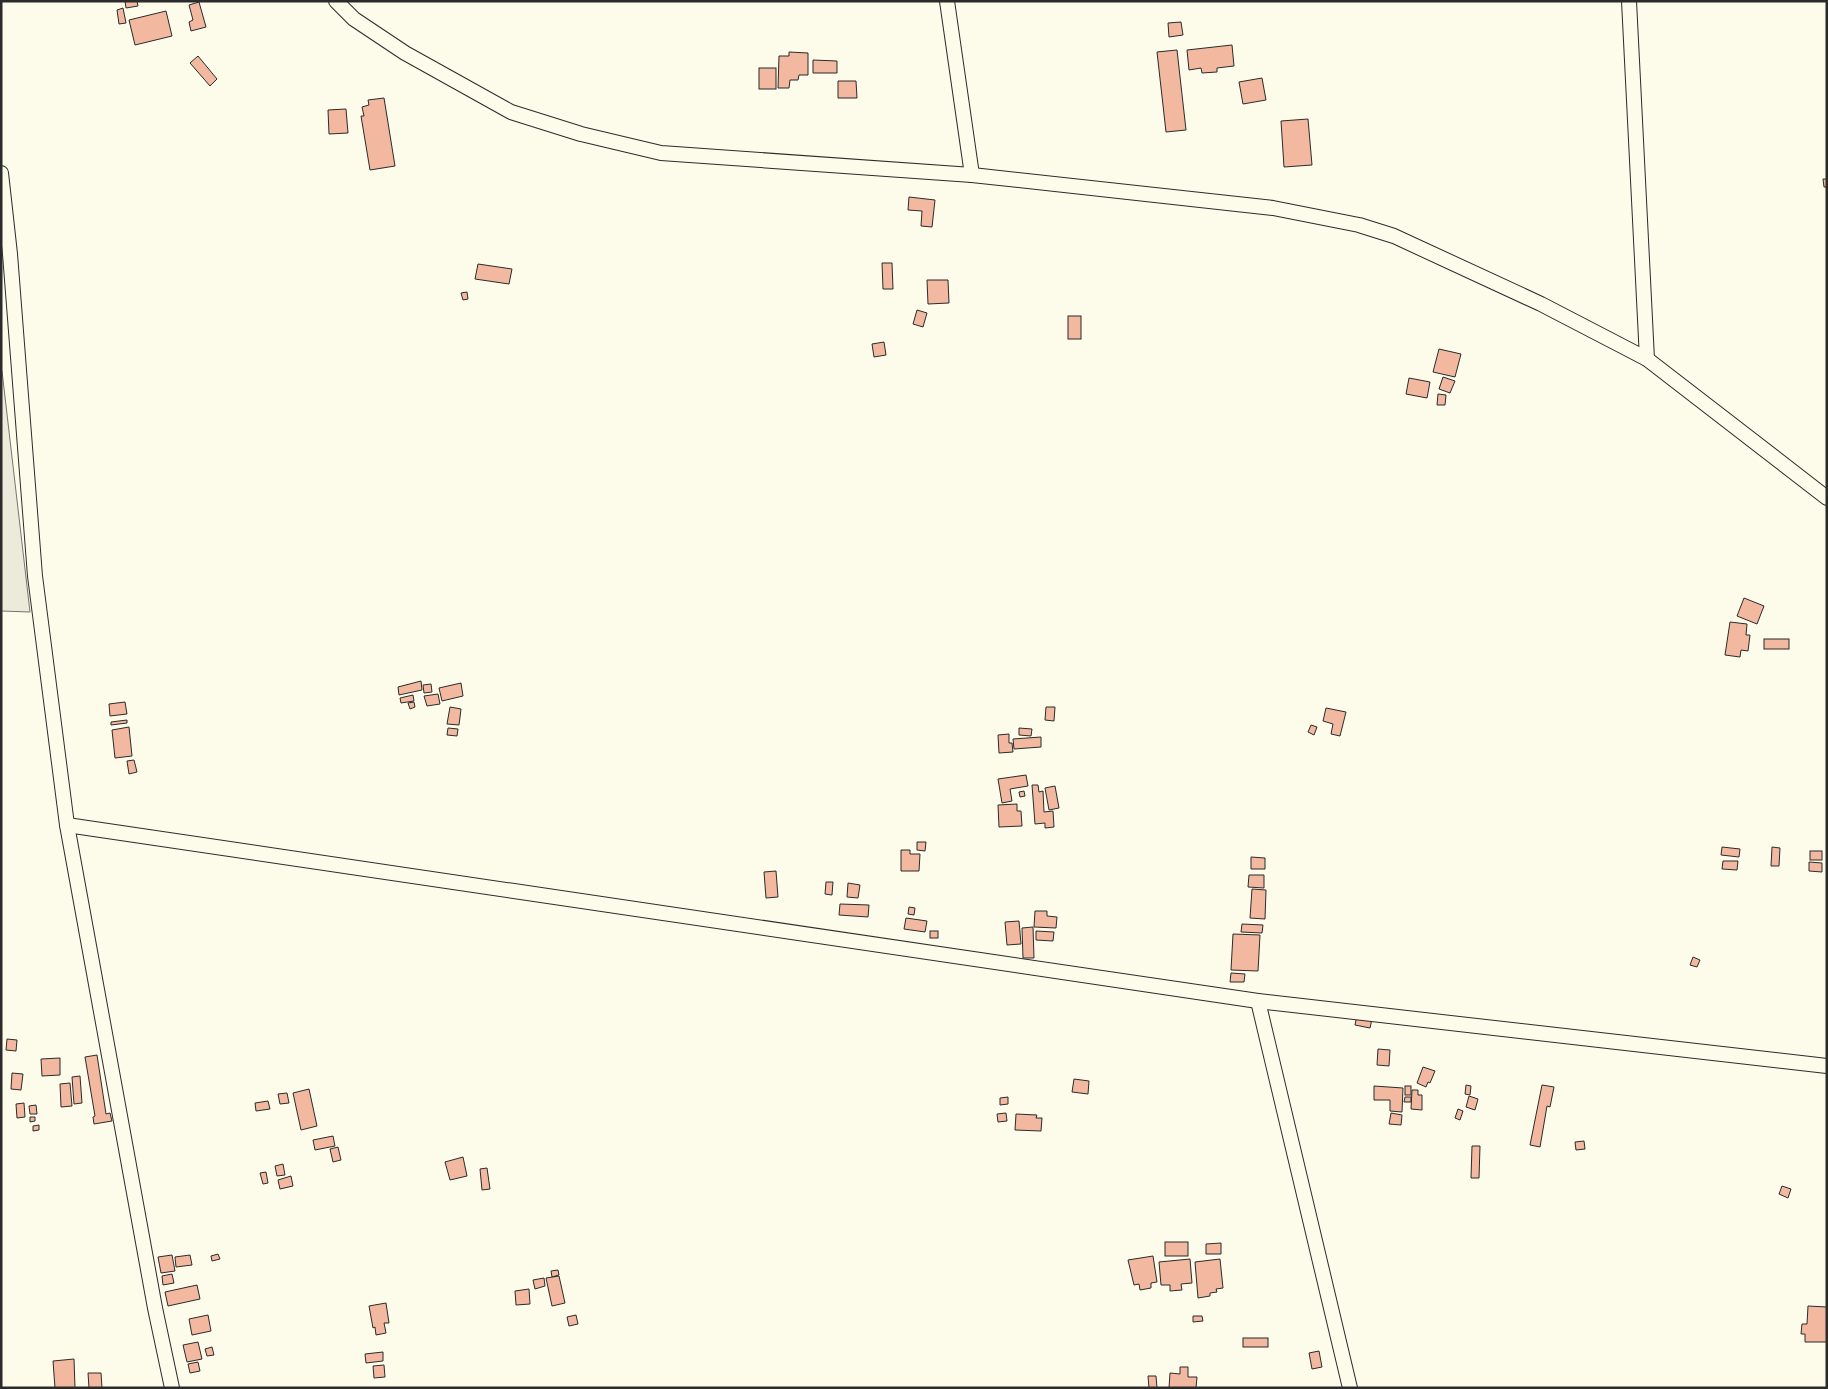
<svg xmlns="http://www.w3.org/2000/svg" width="1828" height="1389" font-family="Spectral,serif">
	<style>
		.green { fill: #ecebdb; stroke: #74746e }
		.building { fill: #f2b8a0; stroke: #2b2b2b }
		.lines { fill: none; stroke-linecap: round; stroke-linejoin: round }
		.street-casing { stroke: #2b2b2b; stroke-width: 16 }
		.street { stroke: #fdfbea; stroke-width: 14 }
	</style>
	<rect width="100%" height="100%" fill="#fdfbea"/>
	<polygon class="green" points="1,370 2,371 30,612 1,611"/>
	<g class="building">
		<polygon points="125,1 137,1 138,6 126,8"/>
		<polygon points="199,2 206,27 191,31 189,22 193,20 189,5"/>
		<polygon points="123,8 126,23 119,24 117,10"/>
		<polygon points="166,11 172,36 135,45 129,20"/>
		<polygon points="1181,22 1183,35 1169,37 1168,23"/>
		<polygon points="1232,45 1234,66 1217,68 1217,72 1202,73 1201,68 1189,70 1187,50"/>
		<polygon points="1177,50 1186,130 1166,132 1157,52"/>
		<polygon points="789,52 808,53 808,75 799,75 798,80 790,80 789,88 778,88 779,56 789,56"/>
		<polygon points="198,56 217,79 210,86 190,63"/>
		<polygon points="813,60 837,61 837,73 813,73"/>
		<rect x="759" y="68" width="17" height="21"/>
		<polygon points="1262,78 1266,100 1243,104 1239,82"/>
		<polygon points="838,81 856,81 857,98 838,98"/>
		<polygon points="384,98 395,166 370,170 361,116 364,116 362,107 369,105 368,100"/>
		<polygon points="346,109 348,133 329,134 328,110"/>
		<polygon points="1308,119 1312,165 1284,167 1281,121"/>
		<polygon points="1823,179 1827,179 1827,187 1824,187"/>
		<polygon points="909,197 935,200 932,227 921,226 922,211 908,210"/>
		<polygon points="882,263 892,263 893,289 883,289"/>
		<polygon points="478,264 512,269 509,284 475,279"/>
		<polygon points="927,280 948,280 949,303 928,304"/>
		<polygon points="467,292 468,299 463,300 461,293"/>
		<polygon points="917,310 927,313 923,327 913,324"/>
		<rect x="1068" y="316" width="13" height="23"/>
		<polygon points="884,342 886,355 874,357 872,344"/>
		<polygon points="1439,349 1461,354 1455,377 1433,372"/>
		<polygon points="1443,377 1455,381 1450,393 1439,389"/>
		<polygon points="1409,378 1430,382 1427,398 1406,394"/>
		<polygon points="1438,394 1446,395 1445,405 1437,405"/>
		<polygon points="1744,598 1764,606 1757,624 1737,616"/>
		<polygon points="1730,622 1747,624 1746,635 1750,635 1748,651 1741,650 1740,657 1725,655"/>
		<rect x="1764" y="639" width="25" height="10"/>
		<polygon points="421,681 422,690 399,695 398,687"/>
		<polygon points="461,683 463,696 442,701 439,688"/>
		<polygon points="431,684 432,692 424,693 423,685"/>
		<polygon points="438,694 440,704 427,706 424,696"/>
		<polygon points="413,695 414,701 401,703 400,698"/>
		<polygon points="125,702 127,714 110,716 109,704"/>
		<polygon points="414,702 415,707 410,709 408,703"/>
		<polygon points="450,707 461,709 459,725 447,724"/>
		<polygon points="1046,707 1055,707 1054,721 1045,720"/>
		<polygon points="1326,708 1346,712 1340,736 1331,734 1333,724 1323,721"/>
		<polygon points="127,720 127,723 111,725 111,722"/>
		<polygon points="1311,725 1317,727 1314,735 1308,732"/>
		<polygon points="129,727 132,756 115,758 112,730"/>
		<polygon points="448,728 458,729 457,736 447,735"/>
		<polygon points="1019,728 1032,729 1031,736 1019,735"/>
		<polygon points="1009,734 1009,743 1012,743 1013,752 999,753 998,735"/>
		<polygon points="1041,737 1041,747 1014,749 1013,739"/>
		<polygon points="134,760 137,772 129,774 127,761"/>
		<polygon points="1026,775 1028,786 1010,789 1012,801 1002,803 998,779"/>
		<polygon points="1032,785 1038,785 1039,792 1043,791 1044,812 1053,811 1054,827 1045,828 1045,823 1035,824"/>
		<polygon points="1055,786 1059,808 1049,810 1045,788"/>
		<polygon points="1024,791 1025,796 1020,797 1019,792"/>
		<polygon points="1017,804 1017,811 1021,811 1022,826 999,827 998,805"/>
		<polygon points="917,842 926,842 925,851 917,850"/>
		<polygon points="1722,847 1740,849 1739,857 1721,855"/>
		<polygon points="1772,847 1780,848 1779,866 1771,866"/>
		<polygon points="901,850 910,850 910,854 920,854 919,871 901,871"/>
		<rect x="1810" y="851" width="12" height="9"/>
		<polygon points="1251,857 1265,858 1265,869 1251,869"/>
		<polygon points="1723,861 1738,861 1737,870 1722,869"/>
		<polygon points="1809,862 1822,863 1822,872 1809,871"/>
		<polygon points="776,871 778,897 766,898 764,872"/>
		<polygon points="1249,875 1264,875 1264,888 1248,887"/>
		<polygon points="826,882 833,882 832,895 825,894"/>
		<polygon points="848,883 860,885 858,898 847,897"/>
		<polygon points="1252,889 1266,890 1265,919 1250,918"/>
		<polygon points="840,904 869,905 868,917 839,915"/>
		<polygon points="909,907 915,908 914,915 908,914"/>
		<polygon points="1035,911 1047,911 1047,916 1057,917 1056,928 1034,927"/>
		<polygon points="906,918 927,921 925,932 904,929"/>
		<polygon points="1019,921 1021,944 1007,945 1005,922"/>
		<polygon points="1242,924 1263,925 1262,933 1241,932"/>
		<polygon points="1033,927 1034,958 1023,958 1022,928"/>
		<rect x="930" y="931" width="8" height="7"/>
		<polygon points="1036,931 1054,932 1053,941 1036,940"/>
		<polygon points="1233,934 1260,935 1258,971 1231,970"/>
		<polygon points="1693,957 1700,960 1697,967 1690,965"/>
		<polygon points="1231,973 1245,974 1244,982 1230,982"/>
		<polygon points="1357,1015 1372,1019 1370,1028 1355,1025"/>
		<polygon points="7,1039 17,1040 16,1051 6,1050"/>
		<polygon points="1378,1049 1390,1050 1389,1066 1377,1065"/>
		<polygon points="97,1055 106,1114 110,1113 112,1121 94,1124 93,1117 95,1116 85,1057"/>
		<polygon points="60,1058 60,1075 42,1076 41,1059"/>
		<polygon points="1423,1067 1435,1071 1430,1083 1428,1082 1426,1087 1417,1083"/>
		<polygon points="12,1073 23,1074 21,1090 11,1089"/>
		<polygon points="80,1076 82,1103 74,1104 72,1077"/>
		<polygon points="1074,1079 1089,1081 1088,1094 1072,1092"/>
		<polygon points="70,1083 72,1106 61,1107 60,1084"/>
		<polygon points="1466,1085 1471,1086 1470,1095 1465,1094"/>
		<polygon points="1542,1085 1554,1087 1550,1107 1547,1106 1540,1147 1530,1145"/>
		<polygon points="1374,1086 1403,1088 1402,1112 1390,1111 1390,1100 1374,1100"/>
		<rect x="1405" y="1086" width="6" height="9"/>
		<polygon points="309,1089 317,1126 301,1130 293,1093"/>
		<polygon points="1412,1090 1418,1090 1418,1095 1422,1095 1422,1110 1411,1109"/>
		<polygon points="287,1093 289,1103 280,1104 278,1094"/>
		<polygon points="1469,1096 1478,1099 1475,1110 1466,1107"/>
		<polygon points="1008,1097 1008,1104 1000,1105 1000,1098"/>
		<polygon points="1405,1097 1411,1097 1411,1102 1404,1102"/>
		<polygon points="268,1101 270,1109 256,1111 255,1103"/>
		<polygon points="24,1103 25,1117 17,1118 16,1104"/>
		<polygon points="36,1105 37,1114 30,1114 29,1106"/>
		<polygon points="1458,1109 1463,1111 1460,1120 1455,1118"/>
		<polygon points="1006,1113 1007,1121 998,1122 997,1114"/>
		<polygon points="1391,1113 1402,1115 1401,1125 1389,1124"/>
		<polygon points="1016,1114 1037,1115 1036,1118 1042,1118 1041,1131 1015,1130"/>
		<polygon points="30,1117 35,1117 35,1121 30,1122"/>
		<polygon points="39,1125 39,1130 33,1131 33,1126"/>
		<polygon points="333,1136 335,1146 315,1150 313,1140"/>
		<polygon points="1584,1141 1585,1149 1576,1150 1575,1142"/>
		<polygon points="1472,1146 1480,1146 1479,1178 1471,1178"/>
		<polygon points="338,1147 341,1160 333,1162 330,1149"/>
		<polygon points="463,1157 467,1176 450,1180 445,1162"/>
		<polygon points="283,1164 285,1175 277,1176 275,1166"/>
		<polygon points="487,1168 490,1189 482,1190 480,1169"/>
		<polygon points="266,1172 268,1183 263,1184 260,1173"/>
		<polygon points="291,1176 293,1186 280,1189 278,1180"/>
		<polygon points="1782,1186 1791,1189 1788,1198 1779,1194"/>
		<rect x="1165" y="1242" width="23" height="14"/>
		<polygon points="1221,1243 1221,1254 1206,1254 1206,1244"/>
		<polygon points="218,1254 220,1259 212,1261 211,1256"/>
		<polygon points="172,1255 175,1271 161,1273 158,1257"/>
		<polygon points="190,1255 192,1265 176,1267 175,1257"/>
		<polygon points="1153,1256 1157,1282 1151,1283 1151,1288 1140,1290 1139,1284 1134,1285 1128,1260"/>
		<polygon points="1190,1259 1192,1283 1181,1284 1182,1290 1170,1291 1170,1285 1161,1285 1159,1262"/>
		<polygon points="1220,1259 1223,1288 1216,1289 1217,1292 1210,1293 1210,1296 1198,1298 1195,1262"/>
		<polygon points="558,1270 559,1275 552,1277 551,1271"/>
		<polygon points="172,1274 174,1283 163,1285 162,1276"/>
		<polygon points="559,1276 565,1303 552,1306 546,1278"/>
		<polygon points="544,1278 545,1286 535,1289 533,1280"/>
		<polygon points="197,1285 200,1299 168,1306 165,1292"/>
		<polygon points="529,1289 530,1304 516,1305 515,1291"/>
		<polygon points="386,1303 389,1323 384,1323 386,1333 376,1335 375,1327 373,1328 369,1306"/>
		<polygon points="1808,1306 1827,1307 1827,1342 1805,1342 1805,1334 1801,1334 1802,1324 1807,1324"/>
		<polygon points="208,1315 211,1331 192,1335 189,1319"/>
		<polygon points="576,1315 578,1324 569,1326 567,1317"/>
		<polygon points="1193,1316 1202,1316 1203,1321 1193,1322"/>
		<rect x="1243" y="1338" width="25" height="9"/>
		<polygon points="198,1342 202,1359 187,1362 183,1345"/>
		<polygon points="212,1347 214,1355 207,1356 205,1349"/>
		<polygon points="1319,1351 1322,1367 1312,1369 1309,1353"/>
		<polygon points="383,1352 383,1361 366,1363 365,1354"/>
		<polygon points="74,1359 75,1388 55,1388 53,1361"/>
		<polygon points="198,1362 200,1371 190,1373 188,1364"/>
		<polygon points="384,1365 385,1377 374,1378 373,1366"/>
		<polygon points="1180,1367 1188,1367 1188,1377 1197,1377 1196,1388 1169,1388 1170,1373 1180,1374"/>
		<polygon points="88,1373 101,1373 102,1388 89,1388"/>
		<polygon points="1148,1376 1156,1376 1157,1388 1149,1388"/>
	</g>
	<g class="lines">
		<g class="street-casing">
			<g id="street">
				<polyline points="336,1 354,19 405,53 511,112 581,134 661,153 972,175 1273,208 1359,225 1394,236 1541,304 1647,359 1827,498"/>
				<polyline points="947,1 972,175"/>
				<polyline points="1629,1 1647,359"/>
				<polyline points="1,173 10,254 35,576 67,825 155,1308 172,1388"/>
				<polyline points="67,825 1258,1001 1827,1066"/>
				<polyline points="1258,1001 1350,1388"/>
			</g>
		</g>
		<use href="#street" class="street"/>
	</g>
	<rect width="1828" height="1389" fill="none" stroke="#2b2b2b" stroke-width="5"/>
</svg>
